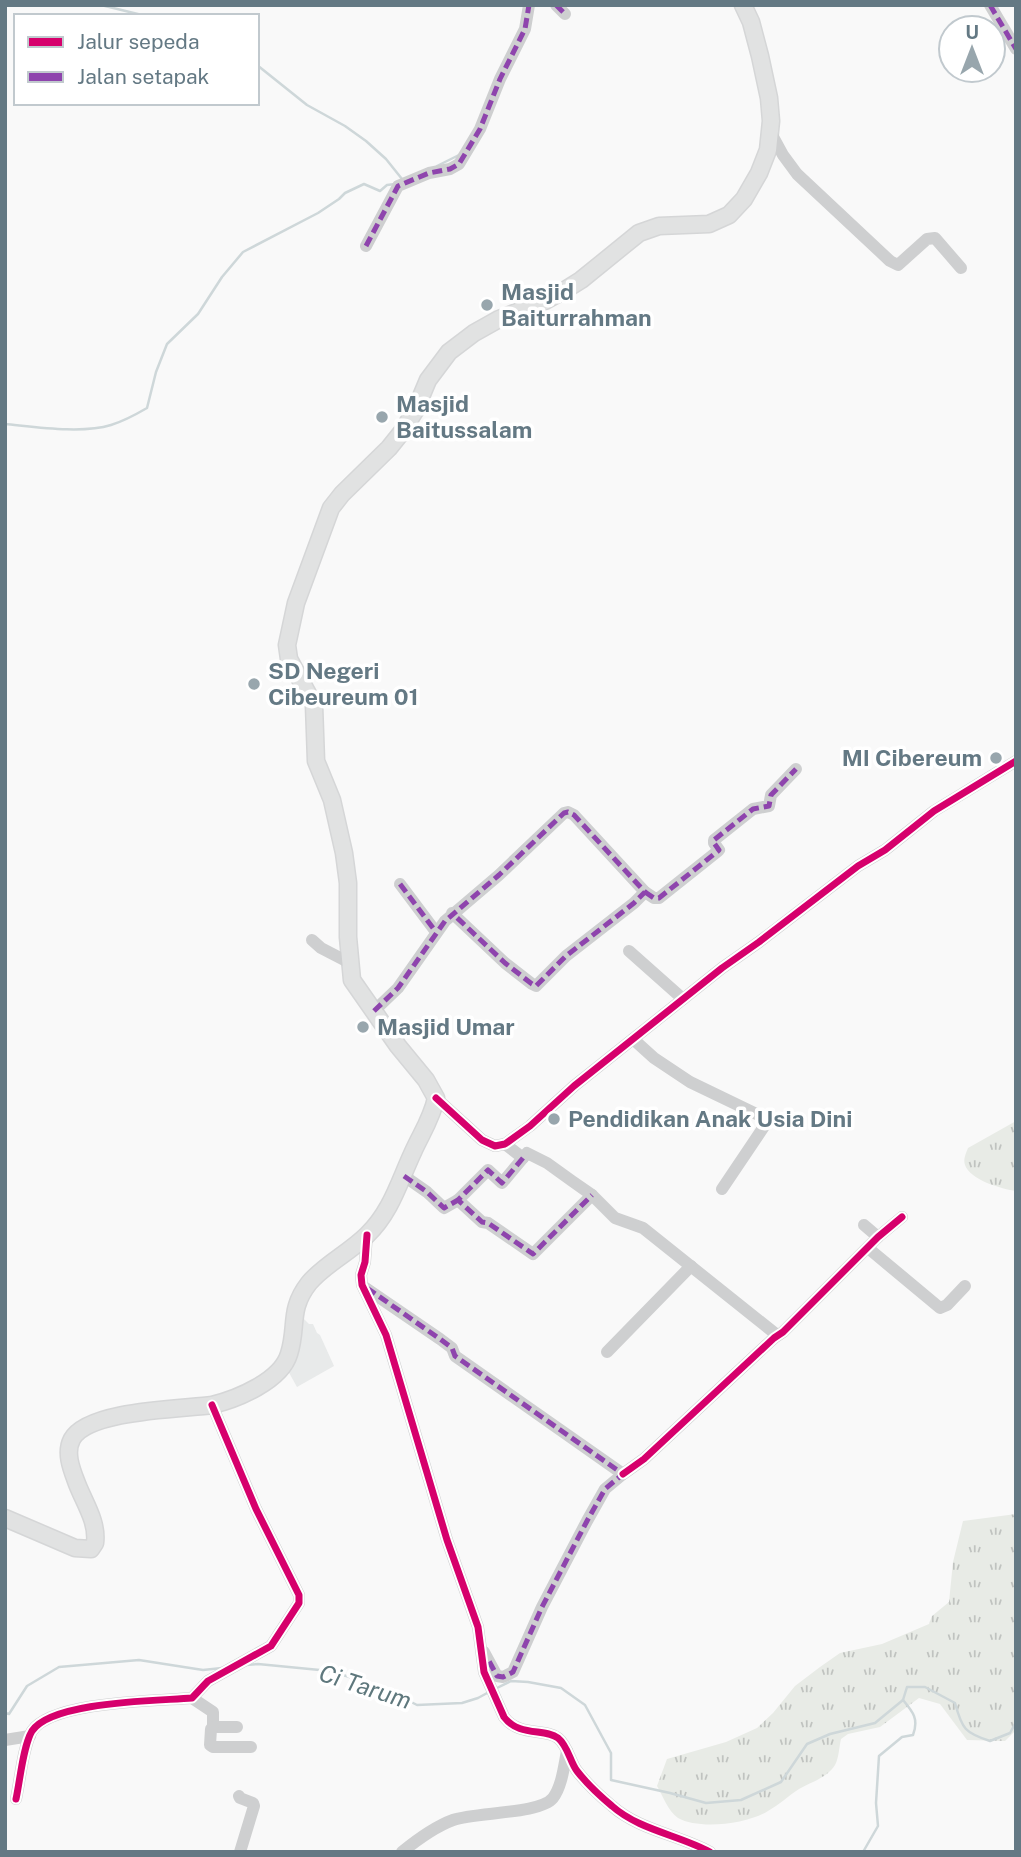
<svg xmlns="http://www.w3.org/2000/svg" width="1021" height="1857" font-family="'Public Sans',sans-serif">
	<style>
		.built { fill: #e8eaea }
		.grass { fill: url(#grass-tufts) }
		.lines { fill: none; stroke-linecap: round; stroke-linejoin: round }
		.stream { stroke: #ced7d9; stroke-width: 2.5 }
		.major-casing { stroke: #d5d6d7; stroke-width: 19 }
		.minor { stroke: #cecfd0; stroke-width: 12 }
		.major { stroke: #e1e2e2; stroke-width: 16 }
		.quiet { stroke: #8e44ad; stroke-width: 5; stroke-dasharray: 10 5; stroke-linecap: butt }
		.cycleway-casing { stroke: #fff; stroke-width: 11 }
		.cycleway { stroke: #d6006c; stroke-width: 7 }
		.poi-dot { fill: #98a6ad; stroke: #fff; stroke-width: 2.5 }
		.labels { text-anchor: middle; stroke-width: 7; stroke-linejoin: round; paint-order: stroke }
		.poi-label { font-size: 23px; font-weight: bold; fill: #647984; stroke: #fff; text-anchor: start }
		.water-label { font-size: 24px; font-style: italic; fill: #5f787d; stroke: #fff }
	</style>
	<defs>
		<pattern id="grass-tufts" width="24" height="20" patternUnits="userSpaceOnUse" patternTransform="scale(1.75)"><rect width="24" height="20" fill="#e8ebe6"/><path d="M3 7l-1-3M5 7V3M7 7l1-3M15 17l-1-3M17 17v-4M19 17l1-3" fill="none" stroke="#c0c3c0"/></pattern>
	</defs>
	<rect width="100%" height="100%" fill="#f9f9f9"/>
	<polygon class="built" points="299,1314 309,1324 313,1324 317,1333 320,1335 334,1366 297,1387 287,1369"/>
	<g class="grass">
		<path d="M1016,1121V1191C1002,1189 970,1180 965,1165C963,1159 966,1153 968,1148Z"/>
		<path d="M1016,1514V1730L1005,1741L967,1740L940,1704L919,1698L880,1727L848,1734L841,1739C839,1747 839,1758 835,1765C827,1778 811,1782 799,1789C788,1796 779,1805 768,1811C748,1824 699,1830 678,1818C668,1811 663,1796 657,1786L667,1759L726,1742L757,1728L773,1713L795,1686L820,1667L840,1653L882,1644L929,1624L932,1616L949,1602L953,1562L963,1521Z"/>
	</g>
	<g class="lines">
		<g class="stream">
			<polyline points="101,5 146,16"/>
			<polyline points="257,65 307,105 345,126 366,141 386,159 402,179"/>
			<polyline points="437,166 459,155"/>
			<path d="M5,424C36,427 82,434 111,425C124,421 135,415 147,408L156,372L167,344L198,314L222,277L243,252L318,213L339,199L345,193L364,184L380,191L387,185L395,184"/>
			<polyline points="246,1665 258,1664 330,1671 382,1687 417,1705 462,1703 478,1698 489,1692"/>
			<path d="M495,1689L511,1681L528,1682L561,1688L585,1705L611,1753V1780L670,1793L706,1803L741,1800L781,1782L807,1744L830,1734L875,1723L903,1700L907,1687H925L955,1703C962,1729 965,1733 990,1741L1010,1733L1016,1722"/>
			<polyline points="5,1713 9,1714 27,1686 59,1667 139,1660 203,1670 222,1668"/>
			<path d="M863,1852L878,1826L876,1803L879,1756L902,1737L913,1735C919,1719 913,1712 903,1700"/>
		</g>
		<g class="major-casing">
			<path id="major" d="M5,1518L75,1548L91,1549L95,1543C98,1521 83,1501 76,1481C71,1468 65,1452 72,1439C88,1410 181,1409 212,1405C237,1399 281,1381 289,1354C298,1326 288,1310 309,1283C325,1264 349,1253 367,1235C391,1212 399,1182 413,1152C421,1134 432,1118 436,1098L426,1080L398,1046L352,980L348,937V883L344,853L332,800L316,761L314,705L289,659L287,645L296,603L331,508L342,494L389,448L401,433L415,411L428,380L449,352L474,333L499,319L545,301L565,290L581,280L639,233L659,226L709,224L729,215L744,199L759,173L768,150L771,121L769,98L760,56L751,22L743,5"/>
		</g>
		<g class="minor">
			<polyline points="556,5 565,14"/>
			<polyline points="990,5 1016,49"/>
			<polyline points="771,133 783,155 797,174 890,261 898,265 927,239 935,238 961,268"/>
			<polyline points="366,246 398,186 429,173 450,169 459,164 480,129 500,79 525,29 529,5"/>
			<polyline points="400,884 436,932"/>
			<polyline points="645,892 654,898 659,898 718,851 719,850 714,843 714,840 753,809 769,806 771,795 796,769"/>
			<polyline points="312,940 321,948 350,963"/>
			<polyline points="629,951 683,999"/>
			<polyline points="374,1011 398,988 445,921 499,875 564,813 568,812 574,815 645,892 634,903 566,956 536,986 532,984 505,963 452,913"/>
			<polyline points="633,1039 654,1058 690,1082 767,1119 765,1125 722,1189"/>
			<polyline points="436,1098 482,1140 495,1146 505,1144 530,1126 574,1086 722,968 759,942 858,866 885,850 934,811 1016,761"/>
			<polyline points="505,1144 523,1158 527,1153 547,1163 572,1181 592,1195 615,1218 643,1228 777,1335"/>
			<polyline points="523,1158 502,1183 488,1170 458,1200 482,1222 488,1223 533,1254 592,1195"/>
			<polyline points="404,1176 427,1192 444,1208 458,1200"/>
			<polyline points="864,1225 878,1237"/>
			<path d="M367,1235L365,1262L361,1275L362,1285L386,1335L447,1540L478,1627L484,1672L504,1717C519,1737 545,1728 558,1738C568,1746 570,1762 577,1771C587,1784 600,1796 612,1806C639,1830 679,1835 710,1852"/>
			<polyline points="868,1248 940,1308 947,1305 965,1286"/>
			<polyline points="364,1287 440,1339 452,1348 455,1356 623,1474 605,1489 587,1521 542,1607 513,1672 503,1677 497,1676 484,1652"/>
			<polyline points="607,1352 691,1266"/>
			<polyline points="623,1474 644,1459 774,1338 783,1332 878,1237 902,1217"/>
			<polyline points="192,1698 213,1712 213,1727 237,1727"/>
			<polyline points="213,1727 211,1729 210,1745 213,1747 251,1747"/>
			<polyline points="5,1740 30,1736"/>
			<polyline points="239,1796 240,1798 253,1803 254,1806 240,1852"/>
			<path d="M16,1799C20,1781 23,1746 32,1731C52,1701 157,1701 192,1698L208,1681L271,1646L299,1603V1595L256,1509L212,1405"/>
			<path d="M402,1852C418,1839 434,1827 453,1820C476,1812 540,1814 553,1798C562,1786 564,1766 567,1751"/>
		</g>
		<use href="#major" class="major"/>
		<g class="quiet">
			<polyline points="556,5 565,14"/>
			<polyline points="990,5 1016,49"/>
			<polyline points="366,246 398,186 429,173 450,169 459,164 480,129 500,79 525,29 529,5"/>
			<polyline points="400,884 436,932"/>
			<polyline points="645,892 654,898 659,898 718,851 719,850 714,843 714,840 753,809 769,806 771,795 796,769"/>
			<polyline points="374,1011 398,988 445,921 499,875 564,813 568,812 574,815 645,892 634,903 566,956 536,986 532,984 505,963 452,913"/>
			<polyline points="523,1158 502,1183 488,1170 458,1200 482,1222 488,1223 533,1254 592,1195"/>
			<polyline points="404,1176 427,1192 444,1208 458,1200"/>
			<polyline points="367,1288 440,1339 452,1348 455,1356 623,1474 605,1489 587,1521 542,1607 513,1672 503,1677 497,1676 489,1661"/>
		</g>
		<g class="cycleway-casing">
			<g id="cycleway">
				<polyline points="436,1098 482,1140 495,1146 505,1144 530,1126 574,1086 722,968 759,942 858,866 885,850 934,811 1016,761"/>
				<path d="M367,1235L365,1262L361,1275L362,1285L386,1335L447,1540L478,1627L484,1672L504,1717C519,1737 545,1728 558,1738C568,1746 570,1762 577,1771C587,1784 600,1796 612,1806C639,1830 679,1835 710,1852"/>
				<polyline points="623,1474 644,1459 774,1338 783,1332 878,1237 902,1217"/>
				<path d="M16,1799C20,1781 23,1746 32,1731C52,1701 157,1701 192,1698L208,1681L271,1646L299,1603V1595L256,1509L212,1405"/>
			</g>
		</g>
		<use href="#cycleway" class="cycleway"/>
	</g>
	<g class="poi-dot">
		<circle cx="487" cy="305" r="7"/>
		<circle cx="382" cy="417" r="7"/>
		<circle cx="254" cy="684" r="7"/>
		<circle cx="996" cy="758" r="7"/>
		<circle cx="363" cy="1027" r="7"/>
		<circle cx="554" cy="1119" r="7"/>
	</g>
	<g class="labels">
		<g class="poi-label">
			<text x="501" y="300">Masjid<tspan x="501" dy="26">Baiturrahman</tspan></text>
			<text x="396" y="412">Masjid<tspan x="396" dy="26">Baitussalam</tspan></text>
			<text x="268" y="679">SD Negeri<tspan x="268" dy="26">Cibeureum 01</tspan></text>
			<text x="982" y="766" text-anchor="end">MI Cibereum</text>
			<text x="377" y="1035">Masjid Umar</text>
			<text x="568" y="1127">Pendidikan Anak Usia Dini</text>
		</g>
		<g class="water-label">
			<text transform="translate(365 1687) rotate(18)" y="8">Ci Tarum</text>
		</g>
	</g>
	<rect width="1021" height="1857" fill="none" stroke="#647984" stroke-width="14"/>
	<rect x="14" y="14" width="245" height="91" fill="#ffffff" stroke="#c1c9ce" stroke-width="2"/>
	<rect x="28" y="37" width="35" height="10" fill="#d6006c" stroke="#c1c9ce" stroke-width="2"/>
	<text x="77" y="49" font-size="21" fill="#647984">Jalur sepeda</text>
	<rect x="28" y="72" width="35" height="10" fill="#8e44ad" stroke="#c1c9ce" stroke-width="2"/>
	<text x="77" y="84" font-size="21" fill="#647984">Jalan setapak</text>
	<g transform="translate(972 49)"><circle r="33" fill="#ffffff" stroke="#c1c9ce" stroke-width="2"/>
	<path d="M0-5L12 26L0 18L-12 26Z" fill="#98a6ad"/>
	<text y="-10" font-size="19" font-weight="bold" text-anchor="middle" fill="#647984">U</text>
	</g>
</svg>
